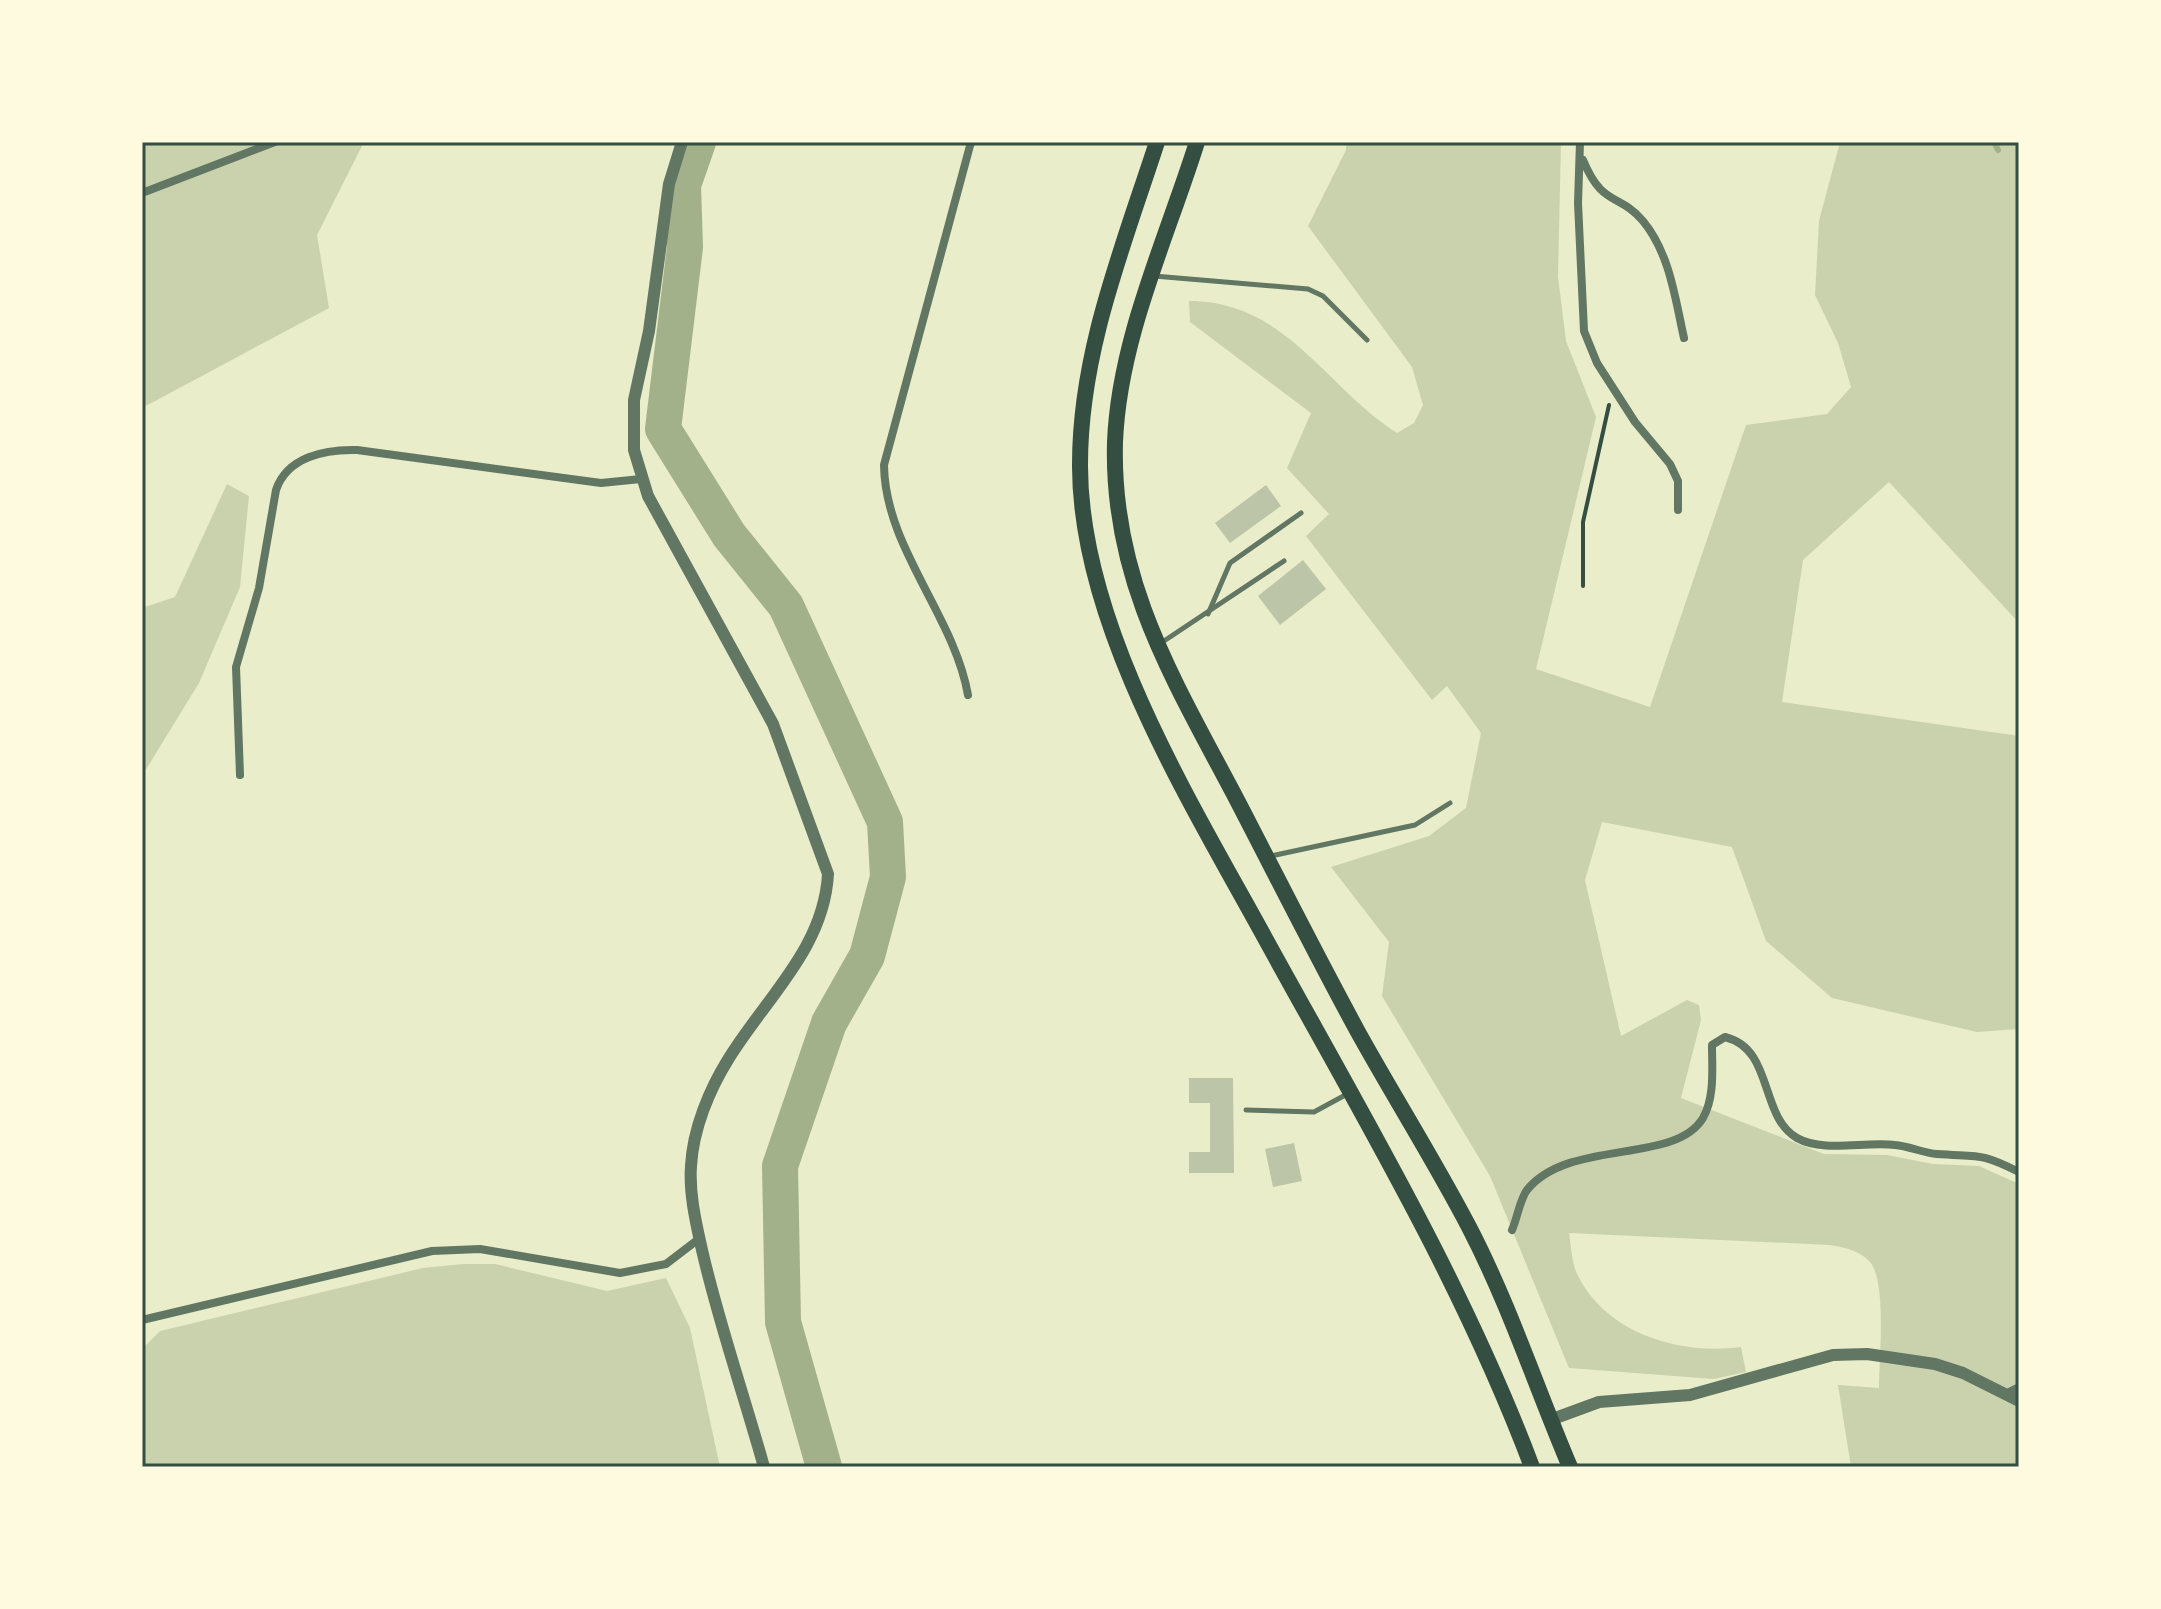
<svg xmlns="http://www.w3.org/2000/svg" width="2161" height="1609" font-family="'Archivo Narrow',sans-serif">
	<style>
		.green { fill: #cad2ad }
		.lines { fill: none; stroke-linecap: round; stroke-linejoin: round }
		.stream { stroke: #a3b18a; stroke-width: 6 }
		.river { stroke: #a3b18a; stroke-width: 36 }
		.building { fill: #bcc5a7 }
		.path { stroke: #344e41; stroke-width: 4 }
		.service { stroke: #617663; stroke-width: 5 }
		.minor { stroke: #617663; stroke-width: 8 }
		.tertiary { stroke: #617663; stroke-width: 12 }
		.trunk { stroke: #344e41; stroke-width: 16 }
		.neatline { fill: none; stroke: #344e41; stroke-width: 3 }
	</style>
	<rect width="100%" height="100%" fill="#e9edc9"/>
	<g class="green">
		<polygon points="142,142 364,142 317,235 329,308 142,408"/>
		<path d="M1346,142H1561L1558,277L1566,341L1596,417L1536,669L1650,707L1746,425L1827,414L1851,387L1838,343L1815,295L1819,221L1840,142H2019V623L1889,482L1803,560L1782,702L2019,736V1029L1977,1032L1832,998L1766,941L1732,847L1602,822L1585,880L1621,1036L1687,1000L1699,1005L1701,1020L1681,1098L1824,1154L1887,1155L1933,1164L1979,1166L2019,1184V1467H1851L1838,1385L1879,1388C1879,1360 1887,1282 1870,1262C1859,1250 1846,1248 1830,1245L1569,1233C1571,1246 1572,1265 1578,1276C1608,1335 1681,1355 1741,1347L1746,1372L1714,1379L1569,1368L1490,1176L1382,996L1389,942L1331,867L1429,836L1466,808L1481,733L1447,686L1432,700L1306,536L1329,514L1287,468L1311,413L1190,322L1189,301C1286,301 1325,387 1397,433L1414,423L1423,405L1412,367L1308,226L1346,150Z"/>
		<polygon points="227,484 249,496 240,587 199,683 142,776 142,608 175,597"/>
		<polygon points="463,1264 495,1264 607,1291 666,1278 690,1328 720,1467 142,1467 142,1349 160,1331 423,1268"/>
	</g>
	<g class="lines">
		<polyline class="stream" points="1994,142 1998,150"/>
		<polyline class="river" points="698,142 683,185 685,247 663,429 729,535 786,606 885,822 888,877 867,956 829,1023 780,1166 783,1322 824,1467"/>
	</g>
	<g class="building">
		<polygon points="1266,485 1281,506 1230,543 1215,523"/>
		<polygon points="1303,560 1326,589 1280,625 1258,596"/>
		<polygon points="1189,1078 1233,1078 1234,1173 1189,1173 1189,1152 1210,1152 1210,1103 1189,1103"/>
		<polygon points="1294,1143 1302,1181 1273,1187 1265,1149"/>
	</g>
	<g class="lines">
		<polyline class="path" points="1583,586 1583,522 1609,405"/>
		<g class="service">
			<polyline points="1154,276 1308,289 1323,296 1367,340"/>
			<polyline points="1208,614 1230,563 1301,513"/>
			<polyline points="1161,643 1284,561"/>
			<polyline points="1271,856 1415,825 1450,803"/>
			<polyline points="1246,1110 1314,1112 1349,1093"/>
		</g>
		<g class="minor">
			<polyline points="1580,142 1578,203 1584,331 1597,363 1635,422 1670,464 1678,481 1678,510"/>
			<path d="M1583,160C1603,208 1618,192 1643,221C1670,254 1675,298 1684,338"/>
			<polyline points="142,193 275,142"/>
			<path d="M968,695C954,615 885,548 884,465L971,142"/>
			<path d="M240,775L236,667L259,588L276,490C287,457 325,449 357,450L601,483L641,479"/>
			<path d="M1512,1230C1517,1219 1520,1199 1527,1190C1569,1138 1675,1165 1703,1118C1715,1097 1712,1068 1712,1045L1725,1037C1774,1049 1759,1116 1797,1138C1824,1153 1865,1141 1895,1145C1909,1146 1923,1153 1937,1154C1979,1157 1980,1152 2019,1172"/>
			<polyline points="142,1320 432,1251 480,1249 620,1273 666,1264 700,1238"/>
			<polyline points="2007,1393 2019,1387"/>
		</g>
		<g class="tertiary">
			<path d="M682,142L669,184L649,331L634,400V450L648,496L773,724L828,874C824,948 766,998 729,1058C709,1090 693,1129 691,1166C689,1194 696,1223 702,1250C719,1324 744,1395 764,1467"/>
			<polyline points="1550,1420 1599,1402 1690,1395 1833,1355 1867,1354 1935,1364 1963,1373 2019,1401"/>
		</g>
		<g class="trunk">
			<path d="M1157,142C1123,247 1080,352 1080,464C1079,623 1190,801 1265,938C1360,1111 1462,1281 1532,1467"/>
			<path d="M1197,142C1167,238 1119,339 1115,442C1111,581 1175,682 1237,800C1277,877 1316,955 1358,1032C1394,1097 1434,1160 1469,1227C1509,1304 1536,1387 1570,1467"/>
		</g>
	</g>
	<rect width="2161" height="1609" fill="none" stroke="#fefae0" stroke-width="288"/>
	<rect x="144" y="144" width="1873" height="1321" class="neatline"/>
</svg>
